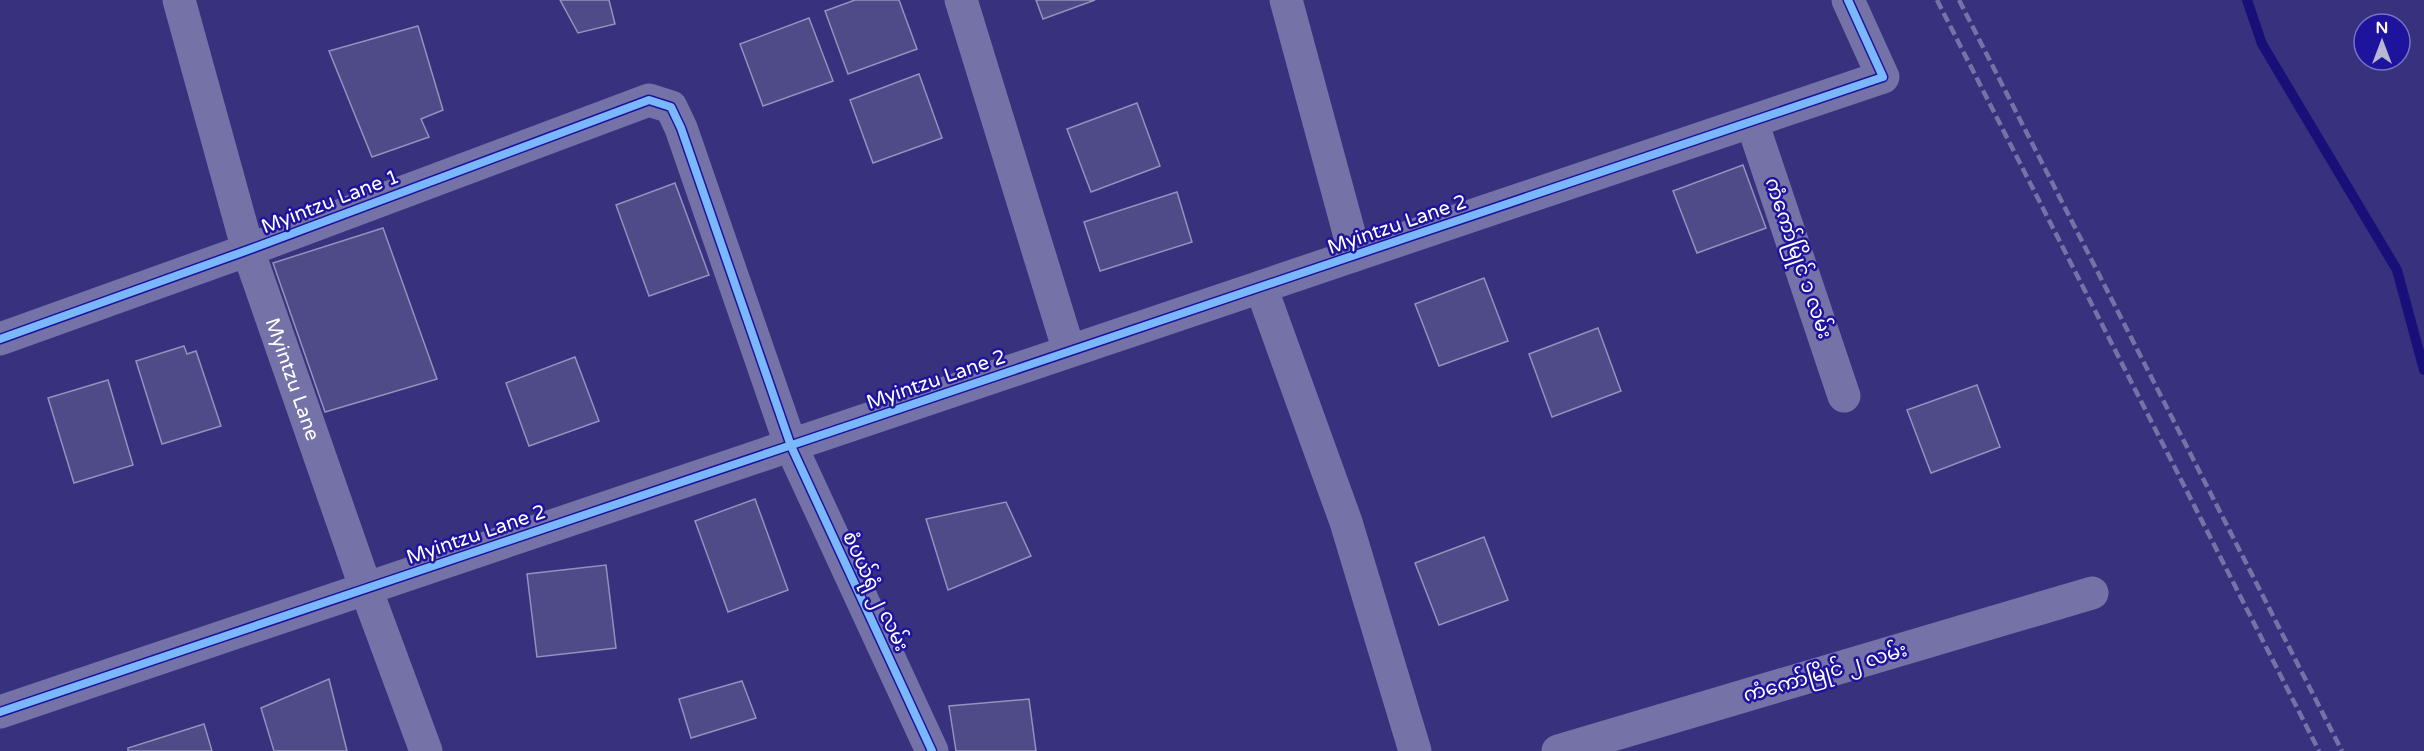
<svg xmlns="http://www.w3.org/2000/svg" width="2424" height="751" font-family="'Varela Round','Noto Sans Myanmar',sans-serif">
	<style>
		.lines { fill: none; stroke-linecap: round; stroke-linejoin: round }
		.stream { stroke: #180f79; stroke-width: 10 }
		.building { fill: #4f4a88; stroke: #9491bc; stroke-width: 1.5 }
		.street { stroke: #7572a8; stroke-width: 33 }
		.rail { stroke: #7572a6; stroke-width: 4.5; stroke-dasharray: 10 4.5; stroke-linecap: butt }
		.cycleway-casing { stroke: #1d139d; stroke-width: 11 }
		.cycleway { stroke: #7ab7fb; stroke-width: 8 }
		.labels { text-anchor: middle; stroke-width: 5; stroke-linejoin: round; paint-order: stroke }
		.street-label { font-size: 20px; fill: #fff; stroke: #1d139d }
	</style>
	<rect width="100%" height="100%" fill="#38327e"/>
	<g class="lines">
		<polyline class="stream" points="2247,0 2262,44 2397,270 2424,370"/>
	</g>
	<g class="building">
		<polygon points="560,0 609,0 615,24 578,33"/>
		<polygon points="855,0 899,0 917,49 848,74 825,11"/>
		<polygon points="1036,0 1095,0 1043,19"/>
		<polygon points="809,18 833,81 763,106 740,44"/>
		<polygon points="418,26 443,110 421,119 429,137 372,157 329,51"/>
		<polygon points="919,74 942,138 873,163 850,100"/>
		<polygon points="1137,103 1160,166 1091,192 1067,129"/>
		<polygon points="1743,165 1766,228 1697,253 1673,191"/>
		<polygon points="675,183 709,275 649,296 616,205"/>
		<polygon points="1177,192 1192,242 1100,271 1084,222"/>
		<polygon points="383,228 437,379 325,412 273,263"/>
		<polygon points="1484,278 1508,341 1439,366 1415,304"/>
		<polygon points="1598,328 1621,391 1552,417 1529,354"/>
		<polygon points="184,346 187,354 196,351 221,426 162,444 136,361"/>
		<polygon points="575,357 599,421 529,446 506,383"/>
		<polygon points="108,380 133,465 74,483 48,398"/>
		<polygon points="1977,385 2000,447 1931,473 1907,410"/>
		<polygon points="755,499 788,590 728,612 695,521"/>
		<polygon points="1006,502 1031,556 948,590 926,519"/>
		<polygon points="1484,537 1508,600 1439,625 1415,563"/>
		<polygon points="606,565 616,648 537,657 527,574"/>
		<polygon points="329,679 347,751 274,751 261,708"/>
		<polygon points="742,681 756,718 691,738 679,699"/>
		<polygon points="1029,699 1036,751 956,751 949,706"/>
		<polygon points="204,724 212,751 128,751 128,748"/>
	</g>
	<g class="lines">
		<g class="street">
			<path id="s1" d="M179,0L248,250L366,589L426,751"/>
			<polyline points="961,0 1069,351"/>
			<polyline points="1286,0 1355,255"/>
			<polyline points="1752,122 1844,396"/>
			<polyline points="1261,287 1346,522 1415,751"/>
			<polyline points="0,339 248,250 649,100 671,107 681,128 791,446 932,751"/>
			<polyline points="0,712 1883,77 1848,0"/>
			<polyline points="1558,751 2092,593"/>
		</g>
		<g class="rail">
			<polyline points="1937,0 2319,751"/>
			<polyline points="1959,0 2342,751"/>
		</g>
		<g class="cycleway-casing">
			<g id="cycleway">
				<polyline points="0,339 248,250 649,100 671,107 681,128 791,446 932,751"/>
				<polyline points="0,712 1883,77 1848,0"/>
			</g>
		</g>
		<use href="#cycleway" class="cycleway"/>
	</g>
	<g class="labels">
		<g class="street-label">
			<text transform="translate(330 201) rotate(-21)" y="7">Myintzu Lane 1</text>
			<text transform="translate(1397 224) rotate(-19)" y="7">Myintzu Lane 2</text>
			<text transform="translate(1799 258) rotate(71)" y="7">ကံကော်မြိုင် ၁ လမ်း</text>
			<text dy="7" stroke="none"><textPath href="#s1" startOffset="396">Myintzu Lane</textPath></text>
			<text transform="translate(936 379) rotate(-19)" y="7">Myintzu Lane 2</text>
			<text transform="translate(476 534) rotate(-19)" y="7">Myintzu Lane 2</text>
			<text transform="translate(876 591) rotate(65)" y="7">စံပယ်ရုံ ၂ လမ်း</text>
			<text transform="translate(1825 672) rotate(-16)" y="7">ကံကော်မြိုင် ၂ လမ်း</text>
		</g>
	</g>
	<g transform="translate(2382 42)"><circle r="28" fill="#1d139d" stroke="#7771c4" stroke-width="1.5"/>
	<path d="M0-4.5L10 22L0 15L-10 22Z" fill="#b9b7d2"/>
	<text y="-9" font-size="16" font-weight="bold" text-anchor="middle" fill="#ffffff">N</text>
	</g>
</svg>
